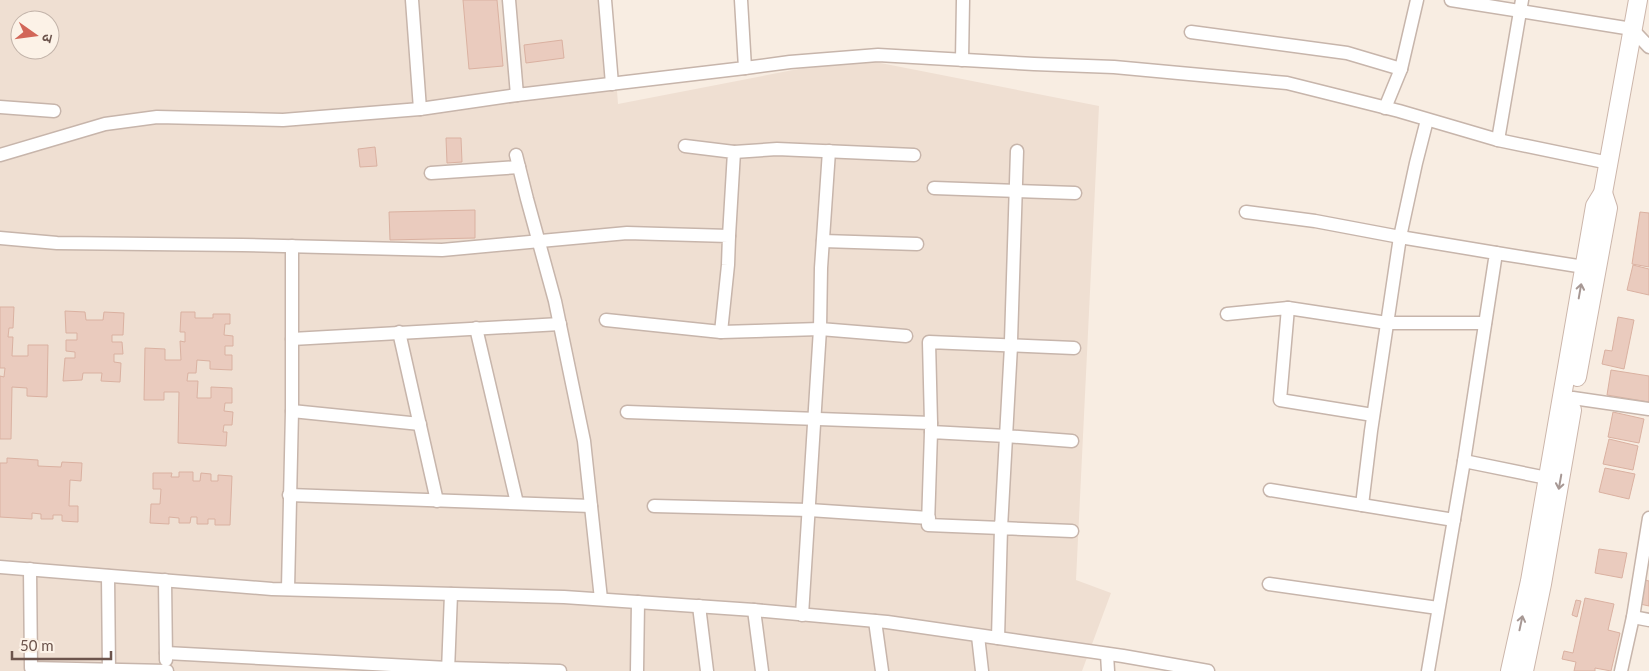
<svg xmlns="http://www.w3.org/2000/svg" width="1649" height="671" font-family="Lato,'Noto Sans Devanagari',sans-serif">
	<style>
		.residential { fill: #efdfd2; fill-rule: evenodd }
		.building { fill: #eacbbe; stroke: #dab1a1 }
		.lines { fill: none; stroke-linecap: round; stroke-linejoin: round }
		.minor-casing { stroke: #c7b5ab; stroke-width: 15 }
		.secondary-casing { stroke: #ccb6ab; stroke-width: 20 }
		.minor { stroke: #fff; stroke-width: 12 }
		.secondary { stroke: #fff; stroke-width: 18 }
		.oneway { stroke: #a79894 }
	</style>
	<rect width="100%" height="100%" fill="#f8ede2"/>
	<path class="residential" d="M0,0H610L618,104L855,58L1099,106L1076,580L1111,593L1082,671H0ZM20,20H50V50H20Z"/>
	<g class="building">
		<polygon points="463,0 497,0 503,66 469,69"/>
		<polygon points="562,40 564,58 526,63 524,45"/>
		<polygon points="446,138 461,138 462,162 447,163"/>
		<polygon points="375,147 377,166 360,167 358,149"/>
		<polygon points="475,210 475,238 390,240 389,212"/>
		<polygon points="1640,212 1649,213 1649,267 1632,264"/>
		<polygon points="1633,265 1649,269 1649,295 1627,290"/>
		<polygon points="0,307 14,307 13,328 9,328 8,337 13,337 12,356 28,356 28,345 48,345 47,397 27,396 27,388 12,387 11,439 0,439 0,376 4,377 5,368 0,368"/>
		<polygon points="65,311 85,312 86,320 103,320 104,312 124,313 123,335 112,335 112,342 122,342 123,354 114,354 114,362 121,363 120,382 101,381 102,373 83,373 82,380 63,381 65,358 75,358 75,352 66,351 66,340 77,340 77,333 66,333"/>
		<polygon points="181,312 195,312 195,318 213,318 213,314 230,314 230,324 225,324 224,335 233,336 233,346 225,346 225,355 232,355 232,370 210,369 210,361 197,360 196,373 188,373 187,381 198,381 197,398 211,398 211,387 232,388 232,403 225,403 224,411 233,412 232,425 224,425 223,432 227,432 226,446 178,443 179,392 164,392 164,400 144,400 145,348 165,349 165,360 181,360 180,341 185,342 185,332 180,332"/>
		<polygon points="1618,317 1634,320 1624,369 1602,364 1605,350 1612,351"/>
		<polygon points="1611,370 1649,376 1649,402 1607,395"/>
		<polygon points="1613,412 1644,419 1639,443 1608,437"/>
		<polygon points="1609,439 1638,446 1633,470 1603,464"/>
		<polygon points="7,458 38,460 38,466 61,467 62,462 82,463 81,481 70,480 69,506 78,506 78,522 62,521 62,515 53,515 53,519 41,519 41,514 32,513 32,519 0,517 0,463 7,463"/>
		<polygon points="1605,468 1635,474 1629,499 1599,492"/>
		<polygon points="179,472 193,472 193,481 200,481 201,473 211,474 211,481 218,481 218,475 232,476 230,525 215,525 215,519 208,519 208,524 197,524 197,517 191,517 190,523 179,523 179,518 169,517 169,524 150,523 151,504 160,504 161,489 153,489 153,473 172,473 171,477 179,477"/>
		<polygon points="1599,549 1627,553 1622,578 1595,573"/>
		<polygon points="1645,580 1649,581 1649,606 1640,604"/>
		<polygon points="1585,598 1614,604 1608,630 1620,633 1611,671 1595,668 1595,671 1574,671 1576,662 1562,659 1564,651 1573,653"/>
		<polygon points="1576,600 1581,601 1577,617 1572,615"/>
	</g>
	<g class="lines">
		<g class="minor-casing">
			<g id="minor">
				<polyline points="412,0 420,109"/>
				<polyline points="509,0 517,95 745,68 741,0"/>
				<polyline points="605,0 612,84"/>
				<polyline points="1451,0 1632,29 1649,47"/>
				<polyline points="1522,0 1498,140 1609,163"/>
				<polyline points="1191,32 1347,53 1401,69"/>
				<polyline points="962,60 963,0"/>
				<polyline points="745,68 790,62 878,55 1034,64 1114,67 1287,83 1399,111 1498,140"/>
				<polyline points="0,107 54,111"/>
				<polyline points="1385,108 1401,69 1417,0"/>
				<polyline points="685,146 734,152 729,236"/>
				<polyline points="829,151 821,268 820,329 906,336"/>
				<polyline points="1017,151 1011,341 1011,346 1001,528 928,525 931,432 1006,436 1072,441"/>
				<polyline points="734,152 777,149 914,155"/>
				<polyline points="0,155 105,124 157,117 283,120 420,109 517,95"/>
				<polyline points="516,155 527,199 555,301 584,441 601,599"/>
				<polyline points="431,173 519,167"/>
				<polyline points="934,188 1075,193"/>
				<polyline points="1246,212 1315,221 1400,237 1416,163 1427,120"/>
				<polyline points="0,238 57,243 242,245 442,250 627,233 729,236 728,265 721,332"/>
				<polyline points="823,241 917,244"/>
				<polyline points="1496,253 1584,267"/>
				<polyline points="1288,308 1387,323 1485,323"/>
				<polyline points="1227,314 1288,308 1280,400 1373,415"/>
				<polyline points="606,320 721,332 820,329 802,615"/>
				<polyline points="476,328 517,503"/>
				<polyline points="399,332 437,501"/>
				<polyline points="292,339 560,324"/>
				<polyline points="1573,398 1649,409"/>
				<polyline points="292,411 420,424"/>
				<polyline points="627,412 931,423 931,432"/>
				<polyline points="931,423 929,342 1074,348"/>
				<polyline points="1270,490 1454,520"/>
				<polyline points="289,495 591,506"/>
				<polyline points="1362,505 1371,431 1400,237 1496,253 1464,461"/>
				<polyline points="654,506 809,510 929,518"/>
				<polyline points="0,567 272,589 564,597 754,610 887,622 1123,656 1208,671"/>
				<polyline points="30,569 31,668 167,671"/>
				<polyline points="108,576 109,671"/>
				<polyline points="165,580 166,660"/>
				<polyline points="1269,584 1438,608"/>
				<polyline points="288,589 292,411 292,246"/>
				<polyline points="699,606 707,671"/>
				<polyline points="754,610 762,671"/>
				<polyline points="1633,617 1649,620"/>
				<polyline points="875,621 882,671"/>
				<polyline points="978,636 982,671"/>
				<polyline points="998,638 1001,528 1072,531"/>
				<polyline points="166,653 448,668 560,671"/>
				<polyline points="1107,654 1108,671"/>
				<polyline points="448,671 451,594"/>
				<polyline points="637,671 638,602"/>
				<polyline points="1428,671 1464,461 1547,478"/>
				<polyline points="1621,671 1633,617 1649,518"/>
			</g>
		</g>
		<g class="secondary-casing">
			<g id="secondary">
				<polyline points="1577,377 1608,208 1603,193"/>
				<polyline points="1510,671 1530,581 1595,206 1603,193 1638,0"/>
				<polyline points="1524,671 1542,584 1572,410"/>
			</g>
		</g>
		<use href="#minor" class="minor"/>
		<use href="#secondary" class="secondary"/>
	</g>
	<defs><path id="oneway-shaft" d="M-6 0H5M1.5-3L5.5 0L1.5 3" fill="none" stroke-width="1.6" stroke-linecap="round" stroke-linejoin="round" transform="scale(1.25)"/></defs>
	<g class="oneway">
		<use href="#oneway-shaft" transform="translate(1580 291) rotate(-80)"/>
		<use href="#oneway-shaft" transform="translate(1560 482) rotate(100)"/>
		<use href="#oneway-shaft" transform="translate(1521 623) rotate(-78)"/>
	</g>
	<g transform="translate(35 35) rotate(104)"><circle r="24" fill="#fcf2e7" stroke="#c2b3a9"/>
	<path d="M0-4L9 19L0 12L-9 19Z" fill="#d26658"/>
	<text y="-8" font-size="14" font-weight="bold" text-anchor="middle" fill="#6c544c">उ</text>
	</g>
	<path d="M12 651v8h99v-8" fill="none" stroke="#6c544c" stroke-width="2.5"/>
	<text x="20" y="651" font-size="15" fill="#6c544c" stroke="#fcf2e7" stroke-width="4" paint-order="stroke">50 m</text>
</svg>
